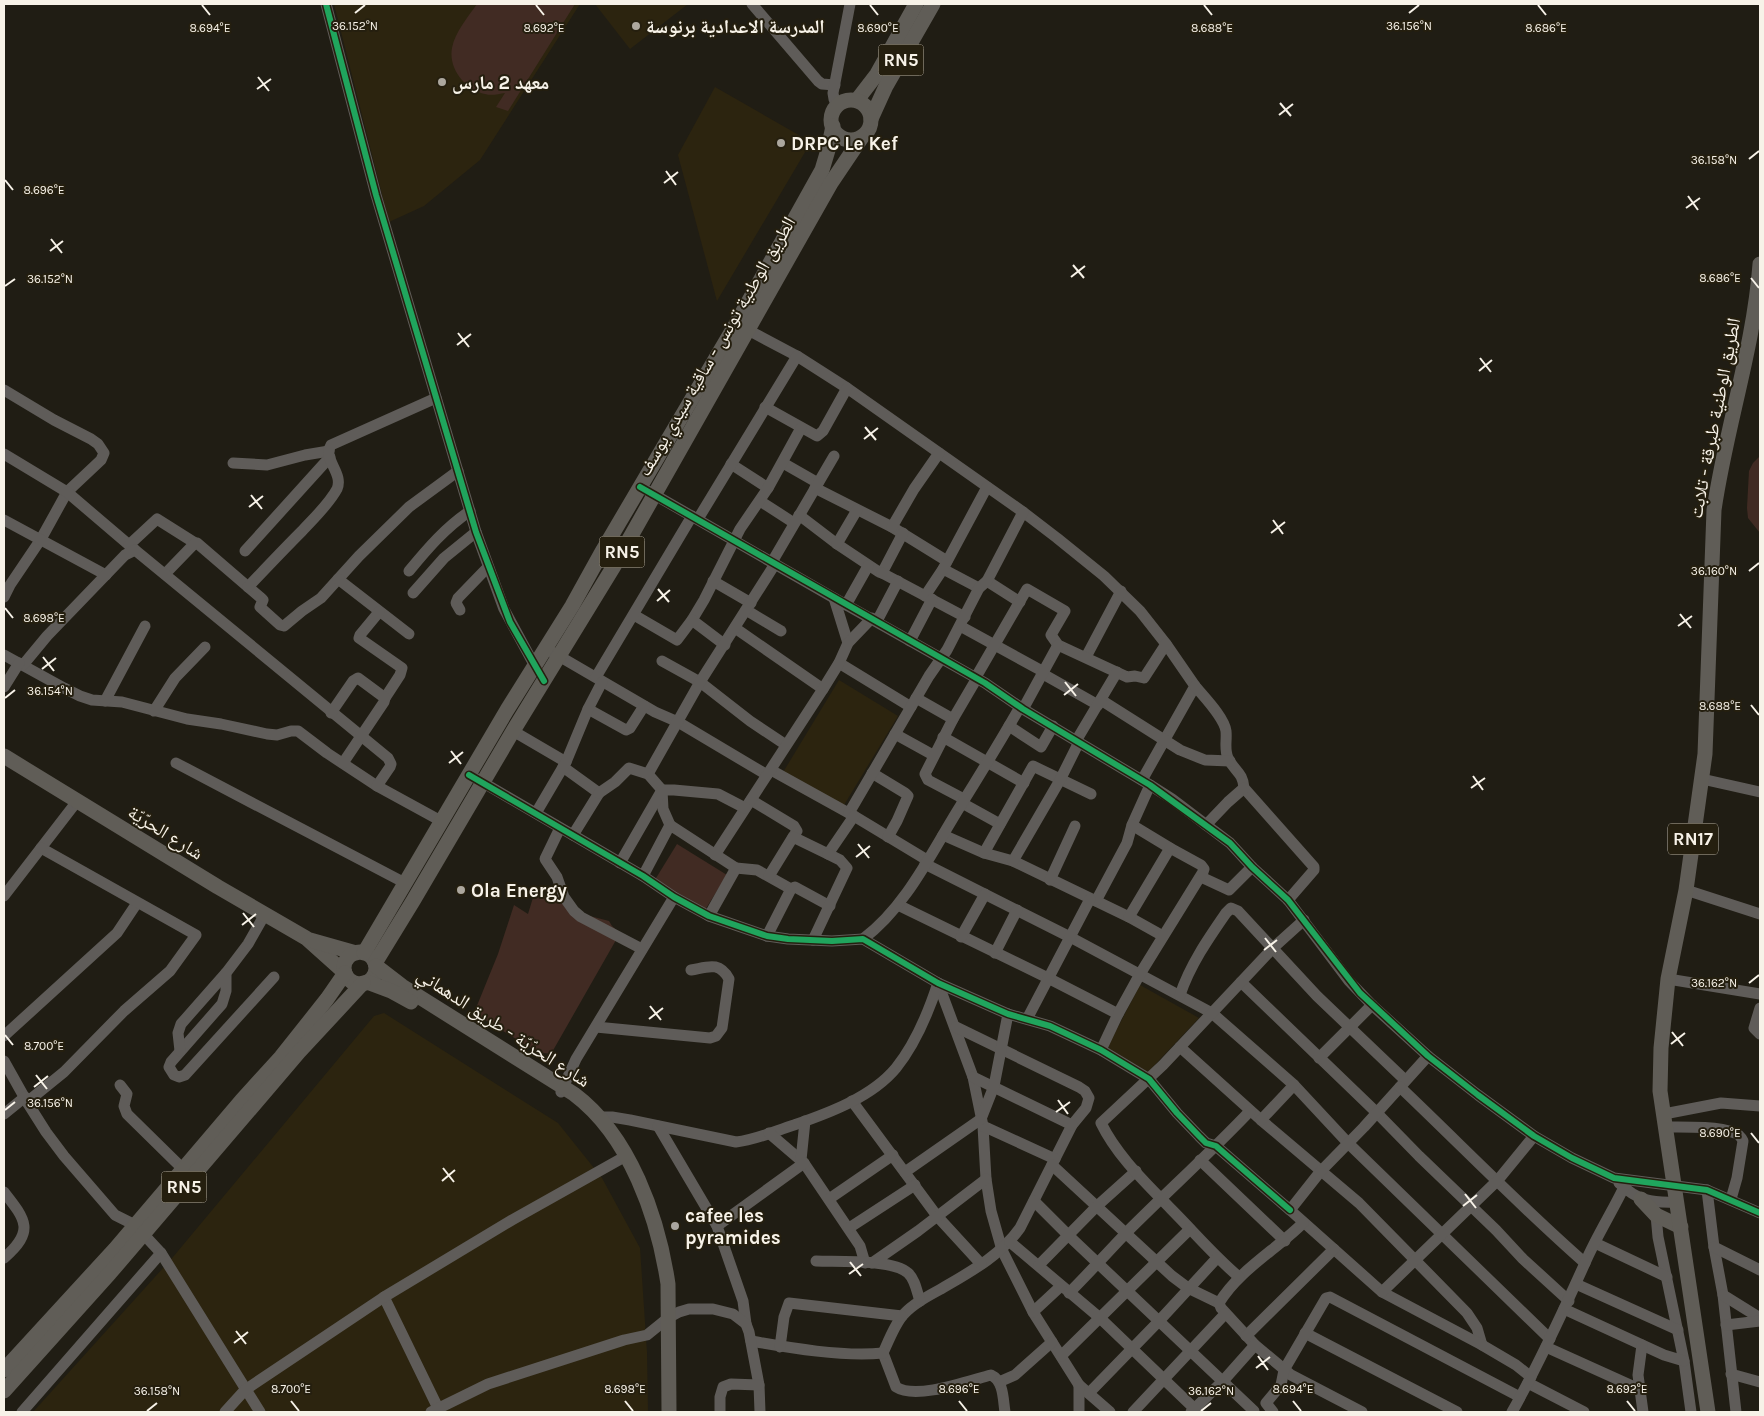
<svg xmlns="http://www.w3.org/2000/svg" width="1764" height="1416" font-family="Karla,'Noto Naskh Arabic',sans-serif">
	<style>
		.built { fill: #2c240f }
		.green { fill: #412b23 }
		.lines { fill: none; stroke-linecap: round; stroke-linejoin: round }
		.minor { stroke: #5f5c59; stroke-width: 11 }
		.major { stroke: #605d57; stroke-width: 15 }
		.cycleway-casing { stroke: #251f0f; stroke-width: 9 }
		.cycleway { stroke: #20a55d; stroke-width: 6 }
		.ticks { fill: none; stroke: #f7f2e8; stroke-width: 2 }
		.poi-dot { fill: #aca79e; stroke: #251f0f; stroke-width: 2 }
		.labels { text-anchor: middle; stroke-width: 4; stroke-linejoin: round; paint-order: stroke }
		.shield { fill: #251f0f; stroke: #b8b3a7; stroke-width: 1 }
		.shield-label { font-size: 18px; font-weight: bold; fill: #f7f2e8 }
		.poi-label { font-size: 19px; font-weight: bold; fill: #f7f2e8; stroke: #251f0f; text-anchor: start }
		.street-label { font-size: 19px; fill: #f7f2e8; stroke: #251f0f }
		.ticks-label { font-size: 12px; text-anchor: middle; fill: #f7f2e8; stroke: #251f0f; stroke-width: 4; stroke-linejoin: round; paint-order: stroke }
	</style>
	<rect width="100%" height="100%" fill="#201d14"/>
	<g class="built">
		<polygon points="334,4 580,4 480,160 424,206 389,222"/>
		<polygon points="595,4 688,4 630,49"/>
		<polygon points="715,87 811,142 717,301 678,155"/>
		<polygon points="839,680 898,716 841,810 782,774"/>
		<polygon points="1140,985 1199,1018 1146,1074 1105,1052"/>
		<polygon points="384,1013 558,1123 602,1178 640,1248 647,1352 648,1412 33,1412 173,1257 374,1016"/>
	</g>
	<g class="green">
		<path d="M477,4H575L508,111L496,107L505,93C498,94 492,96 485,94C466,90 448,69 452,48C455,32 468,17 477,4Z"/>
		<polygon points="1760,456 1760,533 1748,518 1747,508 1749,471 1753,463"/>
		<polygon points="677,844 727,875 703,913 653,883"/>
		<polygon points="535,891 586,915 609,921 612,926 620,933 551,1054 537,1052 474,1013 498,954 514,905 528,914"/>
	</g>
	<g class="lines">
		<g class="minor">
			<polyline points="326,4 376,195 476,532 504,609 537,670"/>
			<polyline points="752,4 818,81 822,84 835,85"/>
			<polyline points="837,106 834,99 833,93 850,4"/>
			<polyline points="748,330 797,356 847,388 1023,512 1057,538 1104,576 1140,611 1166,644 1195,686 1142,780"/>
			<polyline points="4,390 54,420 91,439 98,444 104,453 101,460 67,492 41,539 10,585 4,597"/>
			<polyline points="765,407 817,436 823,431 847,388"/>
			<polyline points="4,454 67,492 135,550"/>
			<polyline points="233,463 267,465 305,455 329,451"/>
			<polyline points="783,463 818,483"/>
			<polyline points="731,464 768,488"/>
			<polyline points="815,488 892,527 947,561"/>
			<polyline points="648,491 834,598 985,683 1023,709 1150,785 1172,799 1230,843 1252,867 1288,900 1349,981 1372,1005 1428,1056 1478,1095 1534,1136 1572,1158 1614,1178 1707,1190 1760,1213"/>
			<polyline points="760,501 794,523"/>
			<polyline points="799,515 837,544 879,572 882,573 903,533"/>
			<polyline points="698,519 797,356"/>
			<polyline points="4,520 106,575"/>
			<polyline points="892,527 914,489 939,453"/>
			<polyline points="837,544 857,510"/>
			<polyline points="129,545 157,519 195,543"/>
			<polyline points="245,551 330,457"/>
			<polyline points="772,562 834,456"/>
			<polyline points="943,569 979,588"/>
			<path d="M409,571C428,548 445,528 470,511"/>
			<polyline points="882,573 965,617"/>
			<polyline points="165,574 195,543 197,543 261,598 263,600 260,607 280,625 284,626 302,611 321,598 359,556 409,507 458,471"/>
			<polyline points="338,579 409,634"/>
			<polyline points="713,581 751,603"/>
			<polyline points="987,581 1020,602"/>
			<path d="M248,587C266,568 284,549 302,531C314,518 329,504 337,489C344,473 322,459 331,445L436,398"/>
			<polyline points="413,593 444,558 476,532"/>
			<polyline points="925,596 943,569 987,487"/>
			<polyline points="834,598 848,643"/>
			<polyline points="846,605 868,566"/>
			<polyline points="460,610 456,603 458,598 488,567"/>
			<polyline points="746,610 781,631"/>
			<polyline points="379,612 360,635 359,638 402,668 400,675 385,698"/>
			<polyline points="634,615 677,640 692,620 704,600 740,529 768,488 801,428"/>
			<polyline points="692,620 725,645"/>
			<polyline points="877,621 898,581"/>
			<polyline points="960,626 1044,672"/>
			<polyline points="735,628 823,689"/>
			<polyline points="910,641 932,599"/>
			<polyline points="552,652 655,712 678,722 767,775"/>
			<polyline points="4,655 64,688 80,696 92,700 122,702 187,719 221,724 267,734 277,735 291,731 298,731 327,753 377,786 441,821"/>
			<polyline points="1086,657 1121,591"/>
			<polyline points="662,661 700,682 750,721 786,745"/>
			<polyline points="839,663 911,707"/>
			<polyline points="23,665 47,636 125,555 135,550 388,758 391,764 390,767 377,786"/>
			<polyline points="1043,674 1098,705"/>
			<polyline points="596,677 692,516"/>
			<polyline points="976,677 1027,589 1065,611 1051,635 1058,645 1127,677 1135,676 1144,678 1166,644"/>
			<path d="M1195,686C1204,697 1224,717 1226,731C1227,741 1224,749 1228,758C1234,771 1243,772 1244,788L1314,867V870L1288,900"/>
			<polyline points="4,687 19,663"/>
			<polyline points="916,698 953,719"/>
			<polyline points="1101,700 1180,750 1205,760 1230,761"/>
			<polyline points="105,701 145,626"/>
			<polyline points="588,709 626,730 630,728 644,706"/>
			<polyline points="1023,709 1058,645"/>
			<polyline points="154,711 175,678 205,647"/>
			<polyline points="331,713 353,681 358,678 385,698 384,702 343,763"/>
			<polyline points="1009,726 1041,747 1053,726"/>
			<polyline points="513,731 566,762"/>
			<polyline points="895,734 933,755"/>
			<polyline points="943,737 1024,783"/>
			<polyline points="1076,741 1117,672"/>
			<polyline points="176,763 405,883"/>
			<polyline points="563,767 599,793 573,835"/>
			<polyline points="771,770 854,816 927,860"/>
			<polyline points="872,773 905,793 908,796 897,821 888,837"/>
			<polyline points="648,774 700,682 775,564"/>
			<polyline points="477,779 643,876 674,897 709,916 767,936 788,939 832,941 863,939 938,983 1008,1014 1050,1026 1101,1050 1149,1079 1177,1113 1199,1136 1206,1143 1216,1146 1290,1210"/>
			<polyline points="1702,779 1760,792"/>
			<polyline points="599,793 615,782 629,768 648,774 662,790 663,809 670,825"/>
			<polyline points="964,799 928,780 925,774 953,719 977,678"/>
			<polyline points="751,800 794,826 797,831 793,837"/>
			<polyline points="962,803 1000,824"/>
			<polyline points="536,813 566,762 588,709 602,682"/>
			<polyline points="849,813 929,676 947,650 979,588 987,581 1023,512"/>
			<polyline points="1206,825 1228,802 1244,788"/>
			<polyline points="560,828 545,859 557,877 564,897 574,911 581,917 642,949"/>
			<polyline points="943,835 984,853 1013,861 1129,917 1163,936"/>
			<polyline points="984,853 1033,766 1091,794"/>
			<polyline points="715,855 823,689 839,663 848,643 872,618"/>
			<polyline points="1013,861 1060,780 1079,742"/>
			<polyline points="620,863 662,790 674,790 718,794 745,808"/>
			<polyline points="925,864 1070,937 1212,1013 1294,1085 1348,1143 1550,1339"/>
			<polyline points="736,868 757,870 791,889"/>
			<polyline points="643,876 670,825 736,868 709,916"/>
			<polyline points="769,876 793,837 828,854 854,816"/>
			<polyline points="1201,877 1229,890 1252,867"/>
			<polyline points="1050,880 1075,826"/>
			<polyline points="1686,890 1760,914"/>
			<polyline points="4,896 78,800"/>
			<polyline points="1096,901 1127,843 1132,825 1150,785"/>
			<polyline points="898,905 1048,978 1118,1014"/>
			<polyline points="265,914 248,944 226,973 226,991 222,1004 171,1062 169,1067 174,1075 179,1077 185,1075 274,977"/>
			<polyline points="1129,917 1170,848 1132,825"/>
			<polyline points="767,936 791,889 795,887 830,906"/>
			<polyline points="961,937 985,894"/>
			<path d="M863,939C907,906 932,851 961,805C981,773 1001,740 1020,707"/>
			<polyline points="813,940 847,868 840,860 828,854"/>
			<polyline points="995,953 1017,910"/>
			<polyline points="1668,979 1760,994"/>
			<polyline points="1241,982 1376,1112 1419,1156 1496,1230 1523,1259 1569,1301"/>
			<polyline points="938,983 973,1077 983,1126 986,1179 991,1211 1002,1250 1033,1312 1079,1385 1110,1412"/>
			<path d="M1180,995C1190,965 1208,939 1226,913L1231,908L1238,911L1317,996L1405,1080"/>
			<polyline points="1760,1008 1754,1028 1760,1034"/>
			<polyline points="1027,1019 1090,899"/>
			<path d="M596,1027L710,1038L716,1036L722,1028L729,979C719,961 708,967 691,970"/>
			<path d="M956,1027L1079,1087L1085,1091L1089,1098L1086,1108L1072,1125L1020,1228C1000,1256 970,1272 941,1289C928,1296 913,1304 903,1315C895,1324 888,1342 883,1353L896,1387C916,1400 968,1381 991,1375C1004,1381 1003,1400 1005,1412"/>
			<polyline points="4,1036 117,933 137,903"/>
			<polyline points="1180,1047 1261,1120 1359,1203 1467,1313 1477,1328 1482,1345"/>
			<polyline points="1101,1050 1118,1014 1140,974 1203,872 1204,869 1201,865 1170,848"/>
			<polyline points="180,1051 178,1033 181,1024 226,973"/>
			<polyline points="1428,1056 1364,1127 1320,1172 1290,1210 1382,1292 1482,1345 1516,1365 1531,1377"/>
			<polyline points="1319,1058 1372,1005"/>
			<polyline points="4,1061 27,1102 46,1132 64,1156 115,1215 135,1225 161,1253 260,1412"/>
			<polyline points="973,1077 1072,1125"/>
			<polyline points="120,1085 127,1094 124,1106 127,1114 183,1169"/>
			<path d="M1400,1087C1461,1145 1521,1207 1585,1263"/>
			<polyline points="561,1092 576,1059 674,897"/>
			<polyline points="852,1101 937,1216 981,1264"/>
			<polyline points="27,1102 64,1072 124,1011 170,971 196,935 41,848"/>
			<polyline points="4,1114 25,1097"/>
			<polyline points="1664,1114 1721,1103 1760,1106"/>
			<path d="M599,1117H612L630,1120L736,1142C756,1140 775,1131 794,1125C829,1113 872,1097 896,1068C916,1043 928,1014 938,983"/>
			<polyline points="1261,1120 1294,1085"/>
			<polyline points="658,1126 717,1226"/>
			<polyline points="983,1126 1055,1159"/>
			<path d="M1665,1127C1685,1127 1717,1126 1735,1133C1739,1134 1741,1137 1743,1141L1737,1178L1731,1199"/>
			<polyline points="769,1133 804,1163 860,1246 865,1263"/>
			<polyline points="801,1160 805,1121"/>
			<polyline points="1200,1160 1285,1241"/>
			<polyline points="1052,1165 1172,1276 1188,1288 1219,1303"/>
			<polyline points="905,1172 981,1119 994,1086 1008,1014"/>
			<path d="M1619,1183C1638,1201 1651,1203 1677,1202"/>
			<polyline points="1707,1190 1714,1247 1723,1295 1736,1412"/>
			<path d="M4,1192C26,1220 35,1231 4,1258"/>
			<polyline points="829,1199 893,1155"/>
			<polyline points="1034,1201 1068,1235 1254,1411"/>
			<polyline points="1656,1215 1658,1237 1684,1361 1691,1412"/>
			<path d="M1303,1223C1276,1250 1239,1270 1219,1303L1221,1308L1255,1345L1291,1375L1362,1412"/>
			<polyline points="849,1228 915,1185"/>
			<polyline points="1010,1242 1100,1318 1198,1412"/>
			<polyline points="1595,1243 1667,1277"/>
			<polyline points="1714,1247 1760,1270"/>
			<path d="M816,1261C837,1262 893,1259 908,1273C915,1279 917,1292 920,1301"/>
			<polyline points="872,1263 918,1231 986,1179"/>
			<polyline points="1039,1265 1097,1206 1136,1171"/>
			<path d="M1239,1277C1214,1256 1194,1232 1171,1209C1146,1183 1117,1156 1101,1123L1163,1065L1273,948L1304,920"/>
			<polyline points="1576,1284 1678,1330"/>
			<polyline points="1382,1292 1498,1180 1534,1136"/>
			<path d="M1069,1293C1089,1273 1108,1252 1127,1232C1168,1191 1211,1152 1250,1111"/>
			<polyline points="1723,1295 1760,1318"/>
			<polyline points="384,1297 438,1408"/>
			<polyline points="1564,1309 1664,1355 1684,1361"/>
			<polyline points="1033,1312 1061,1286"/>
			<polyline points="746,1324 743,1301 717,1226 804,1163"/>
			<polyline points="1726,1325 1760,1321"/>
			<polyline points="1305,1333 1457,1412"/>
			<polyline points="1246,1336 1334,1249"/>
			<path d="M751,1341C790,1348 843,1357 883,1353"/>
			<polyline points="1642,1345 1638,1375 1643,1412"/>
			<polyline points="780,1347 784,1317 789,1303 902,1316"/>
			<polyline points="1546,1347 1639,1389"/>
			<polyline points="1061,1356 1190,1229"/>
			<polyline points="1731,1374 1760,1382"/>
			<polyline points="999,1382 1015,1375 1052,1342"/>
			<polyline points="1528,1383 1584,1412"/>
			<polyline points="1079,1385 1079,1412"/>
			<polyline points="1089,1393 1159,1321 1217,1258"/>
			<polyline points="22,1412 161,1253"/>
			<polyline points="225,1412 245,1390 384,1297 512,1220 626,1156"/>
			<polyline points="431,1412 488,1384 624,1340 647,1335 668,1318 679,1312 689,1309 713,1309 733,1314 746,1324 749,1332 759,1385 760,1412"/>
			<polyline points="720,1412 720,1397 723,1387 731,1384 759,1385"/>
			<polyline points="1133,1412 1225,1314"/>
			<polyline points="1191,1412 1223,1381 1255,1345"/>
			<polyline points="1273,1412 1266,1403 1281,1385 1284,1370 1326,1298 1330,1297 1520,1397"/>
			<path d="M1512,1412C1539,1364 1562,1314 1585,1263C1597,1235 1614,1209 1627,1181"/>
		</g>
		<g class="major">
			<polyline points="857,100 877,74 916,4"/>
			<circle cx="851" cy="120" r="20"/>
			<polyline points="871,119 886,86 933,4"/>
			<polyline points="4,756 218,887 306,938 344,972"/>
			<polyline points="310,940 356,953"/>
			<circle cx="360" cy="968" r="16"/>
			<polyline points="364,953 507,710 572,606 603,550 736,324 822,170 828,150 833,126"/>
			<polyline points="375,963 413,901 513,731 614,566 831,183 862,137"/>
			<path d="M376,966L402,986L574,1094C630,1136 658,1217 668,1284L669,1412"/>
			<polyline points="367,982 391,991 411,1002"/>
			<polyline points="1641,1199 1656,1215 1681,1227"/>
			<polyline points="4,1370 115,1249 241,1101 281,1057 327,999 345,973"/>
			<polyline points="4,1391 110,1273 299,1052 363,983"/>
			<path d="M1708,1412L1660,1091L1661,1048L1668,979L1686,890L1705,754L1714,510C1726,427 1754,347 1760,264"/>
		</g>
		<g class="cycleway-casing">
			<g id="cycleway">
				<polyline points="326,4 376,195 476,532 510,622 544,681"/>
				<polyline points="640,487 985,683 1023,709 1150,785 1230,843 1252,867 1288,900 1360,993 1428,1056 1478,1095 1534,1136 1572,1158 1614,1178 1707,1190 1760,1213"/>
				<polyline points="469,775 643,876 674,897 709,916 767,936 788,939 832,941 863,939 938,983 1008,1014 1050,1026 1101,1050 1149,1079 1177,1113 1199,1136 1206,1143 1216,1146 1290,1210"/>
			</g>
		</g>
		<use href="#cycleway" class="cycleway"/>
	</g>
	<path class="ticks" d="M202,5L210,15M536,5L544,15M870,5L878,15M1204,5L1212,15M1538,5L1546,15M355,13L365,5M1409,13L1419,5M258,77L269,91M257,89L271,79M1280,103L1291,116M1279,115L1293,104M1749,159L1759,151M666,171L676,185M5,180L13,190M664,183L678,172M1688,196L1698,210M1686,208L1700,198M51,239L62,253M50,251L63,241M1073,265L1084,278M1071,277L1085,266M1751,278L1759,288M5,286L15,279M458,333L469,347M457,345L471,334M1480,358L1491,372M1479,371L1492,360M865,427L876,440M864,439L878,428M251,495L262,509M249,507L263,496M1273,520L1283,534M1271,533L1285,522M1749,571L1759,563M658,589L669,602M657,601L670,590M5,608L13,618M1680,614L1691,628M1678,626L1692,616M43,657L54,671M42,669L56,658M1065,682L1076,696M1064,695L1078,684M5,698L15,690M1751,705L1759,715M451,751L461,764M449,763L463,752M1473,776L1483,790M1471,788L1485,778M858,844L869,858M856,857L870,846M243,913L254,927M242,925L256,914M1265,938L1276,952M1264,950L1277,940M1749,983L1759,975M650,1006L661,1020M649,1019L663,1008M1672,1032L1683,1046M5,1035L13,1045M1671,1044L1685,1033M36,1075L47,1089M34,1087L48,1076M1058,1100L1068,1114M5,1110L15,1102M1056,1112L1070,1102M1751,1133L1759,1143M443,1168L454,1182M442,1181L455,1170M1465,1194L1476,1208M1463,1206L1477,1195M850,1262L861,1276M849,1274L863,1264M236,1331L246,1344M234,1343L248,1332M1258,1356L1268,1370M1256,1368L1270,1357M291,1401L299,1411M625,1401L633,1411M959,1401L967,1411M1293,1401L1301,1411M1627,1401L1635,1411M147,1411L157,1403M1201,1411L1211,1403"/>
	<g class="poi-dot">
		<circle cx="636" cy="26" r="5"/>
		<circle cx="442" cy="82" r="5"/>
		<circle cx="781" cy="143" r="5"/>
		<circle cx="461" cy="890" r="5"/>
		<circle cx="675" cy="1226" r="5"/>
	</g>
	<g class="labels">
		<g class="shield">
			<rect x="878.5" y="44.5" width="45" height="31" rx="4"/>
			<rect x="599.5" y="536.5" width="45" height="31" rx="4"/>
			<rect x="1668" y="823.5" width="50" height="31" rx="4"/>
			<rect x="161.5" y="1171.5" width="45" height="31" rx="4"/>
		</g>
		<g class="shield-label">
			<text x="901" y="66">RN5</text>
			<text x="622" y="558">RN5</text>
			<text x="1693" y="845">RN17</text>
			<text x="184" y="1193">RN5</text>
		</g>
		<g class="poi-label">
			<text x="646" y="33">المدرسة الاعدادية برنوسة</text>
			<text x="452" y="89">معهد 2 مارس</text>
			<text x="791" y="150">DRPC Le Kef</text>
			<text x="471" y="897">Ola Energy</text>
			<text x="685" y="1222">cafee les<tspan x="685" dy="22">pyramides</tspan></text>
		</g>
		<g class="street-label">
			<text transform="translate(716 346) rotate(-60)" y="7">الطريق الوطنية تونس - ساقية سيدي يوسف</text>
			<text transform="translate(1714 418) rotate(-79)" y="7">الطريق الوطنية طبرقة - تلابت</text>
			<text transform="translate(166 832) rotate(32)" y="7">شارع الحرّيّة</text>
			<text transform="translate(504 1027) rotate(33)" y="7">شارع الحرّيّة - طريق الدهماني</text>
		</g>
	</g>
	<g class="ticks-label">
		<text x="355" y="30">36.152°N</text>
		<text x="1409" y="30">36.156°N</text>
		<text x="210" y="32">8.694°E</text>
		<text x="544" y="32">8.692°E</text>
		<text x="878" y="32">8.690°E</text>
		<text x="1212" y="32">8.688°E</text>
		<text x="1546" y="32">8.686°E</text>
		<text x="1714" y="164">36.158°N</text>
		<text x="44" y="194">8.696°E</text>
		<text x="1720" y="282">8.686°E</text>
		<text x="50" y="283">36.152°N</text>
		<text x="1714" y="575">36.160°N</text>
		<text x="44" y="622">8.698°E</text>
		<text x="50" y="695">36.154°N</text>
		<text x="1720" y="710">8.688°E</text>
		<text x="1714" y="987">36.162°N</text>
		<text x="44" y="1050">8.700°E</text>
		<text x="50" y="1107">36.156°N</text>
		<text x="1720" y="1137">8.690°E</text>
		<text x="291" y="1393">8.700°E</text>
		<text x="625" y="1393">8.698°E</text>
		<text x="959" y="1393">8.696°E</text>
		<text x="1293" y="1393">8.694°E</text>
		<text x="1627" y="1393">8.692°E</text>
		<text x="157" y="1395">36.158°N</text>
		<text x="1211" y="1395">36.162°N</text>
	</g>
	<rect width="1764" height="1416" fill="none" stroke="#f7f2e8" stroke-width="10"/>
</svg>
